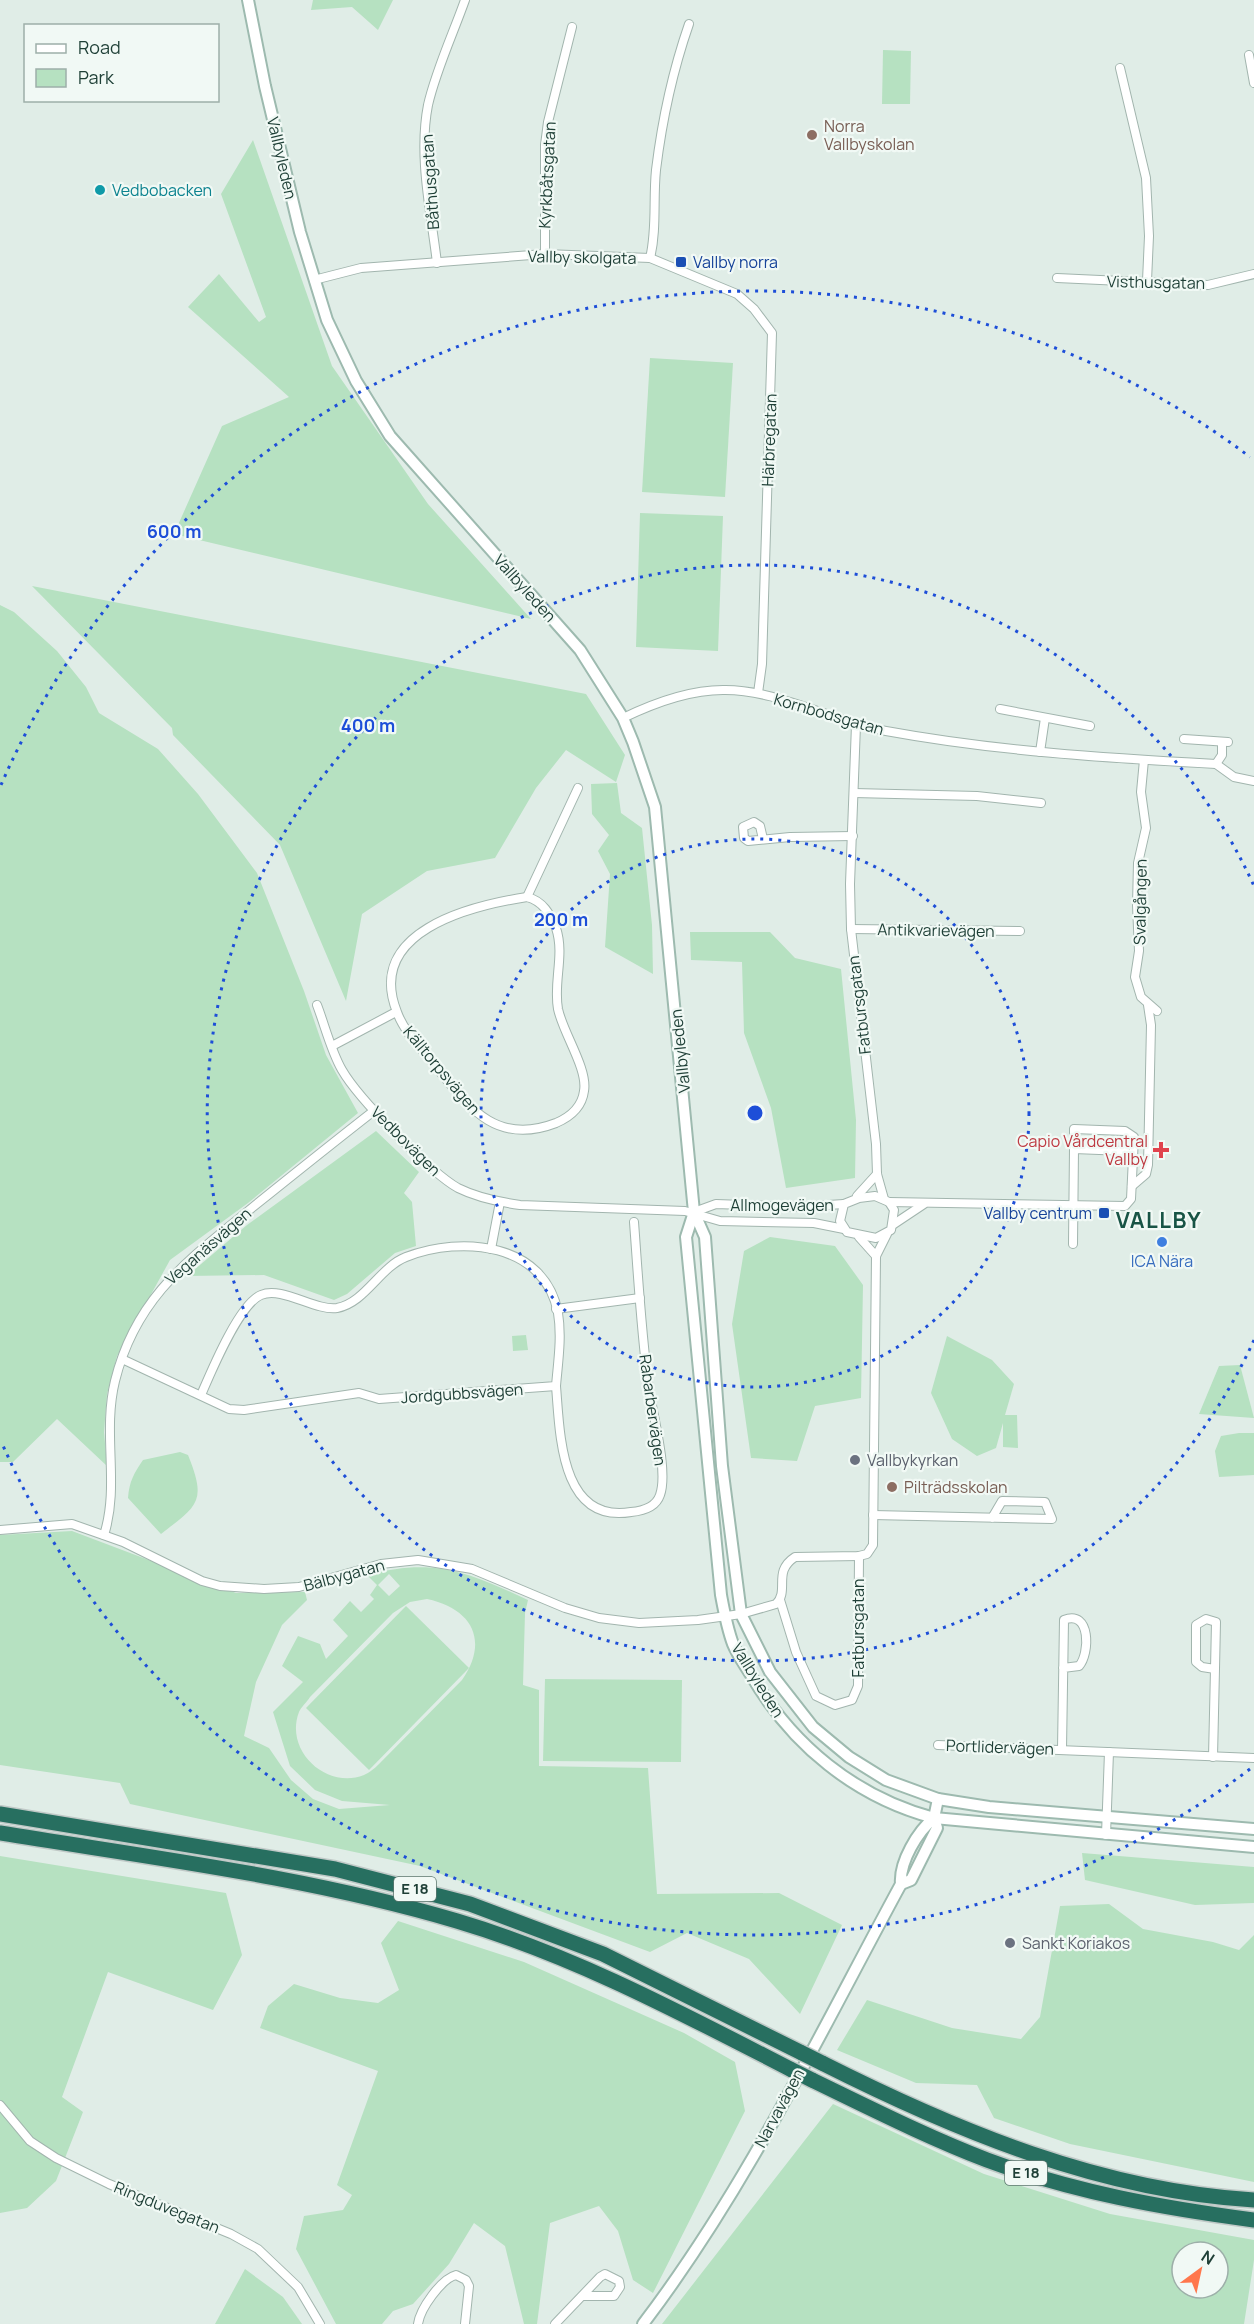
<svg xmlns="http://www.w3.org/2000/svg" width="1254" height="2324" font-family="Manrope,sans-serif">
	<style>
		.green { fill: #b6e1c1; fill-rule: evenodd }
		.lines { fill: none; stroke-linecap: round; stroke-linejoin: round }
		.minor-casing { stroke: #a2b5ae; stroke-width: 10 }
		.secondary-casing { stroke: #9dbaaf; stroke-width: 14 }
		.motorway-casing { stroke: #c0c9c7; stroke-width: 18 }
		.minor { stroke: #fff; stroke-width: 8 }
		.secondary { stroke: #fff; stroke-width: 10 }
		.motorway { stroke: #276f60; stroke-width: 15 }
		.motorway-bridge-casing { stroke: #c0c9c7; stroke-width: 18; stroke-linecap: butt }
		.motorway-bridge { stroke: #276f60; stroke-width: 15 }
		.ring { fill: none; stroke: #1d4ed8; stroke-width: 3; stroke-dasharray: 3 6 }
		.education-dot { fill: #8d6e63; stroke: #f1f9f5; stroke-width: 2 }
		.culture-dot { fill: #0f9aa8; stroke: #f1f9f5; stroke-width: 2 }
		.transit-dot { fill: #1a4fb4; stroke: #f1f9f5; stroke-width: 2 }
		.health-dot { fill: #e0444e; stroke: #f1f9f5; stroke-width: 2 }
		.shop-dot { fill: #3f7fe0; stroke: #f1f9f5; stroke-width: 2 }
		.worship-dot { fill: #6b7280; stroke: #f1f9f5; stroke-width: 2 }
		.labels { text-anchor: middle; stroke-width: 4.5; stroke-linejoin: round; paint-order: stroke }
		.shield { fill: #f1f9f5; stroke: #5d776f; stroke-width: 1.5 }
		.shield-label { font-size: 15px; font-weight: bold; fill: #1e3f36 }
		.education-label { font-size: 16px; fill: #785e54; stroke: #f1f9f5; text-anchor: start }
		.street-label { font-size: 16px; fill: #1e3f36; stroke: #f1f9f5 }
		.culture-label { font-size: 16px; fill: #0d838f; stroke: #f1f9f5; text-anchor: start }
		.transit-label { font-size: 16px; fill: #164399; stroke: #f1f9f5; text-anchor: start }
		.health-label { font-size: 16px; fill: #be3a42; stroke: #f1f9f5; text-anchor: end }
		.shop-label { font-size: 16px; fill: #366cbe; stroke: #f1f9f5 }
		.worship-label { font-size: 16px; fill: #5b616d; stroke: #f1f9f5; text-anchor: start }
		.district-label { font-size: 22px; font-weight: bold; letter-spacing: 1.5px; fill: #185445; stroke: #f1f9f5 }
		.centre { fill: #1d4ed8; stroke: #f1f9f5; stroke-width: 3 }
		.ring-label { font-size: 18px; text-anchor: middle; font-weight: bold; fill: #1d4ed8; stroke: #f1f9f5; stroke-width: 4.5; stroke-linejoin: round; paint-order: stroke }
	</style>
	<rect width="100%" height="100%" fill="#e0ede7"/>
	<g class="green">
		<polygon points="313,0 393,0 378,30 352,7 311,10"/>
		<polygon points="883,50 911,51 910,104 882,104"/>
		<polygon points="253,140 332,366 428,504 531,619 174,534 222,426 289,397 188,307 219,274 259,322 266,317 221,194"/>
		<polygon points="650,358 733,363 725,497 642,492"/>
		<polygon points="640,513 723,516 718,651 636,647"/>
		<polygon points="32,586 586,694 625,755 616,782 566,750 536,788 495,858 427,871 362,914 346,1001 280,845 173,735 172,728"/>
		<polygon points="0,605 14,612 57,651 86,687 99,713 158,749 198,794 257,873 304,991 326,1055 358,1113 248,1203 170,1260 117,1356 107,1394 104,1432 107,1466 57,1419 13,1462 0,1462"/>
		<polygon points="617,783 621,813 642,828 652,925 653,974 605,947 610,874 598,851 609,835 592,814 591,784"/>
		<polygon points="690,932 770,932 795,958 841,969 856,1120 855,1178 786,1188 771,1108 744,1033 742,962 691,960"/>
		<polygon points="376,1131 419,1172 404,1193 412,1202 416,1246 395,1253 347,1294 334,1300 264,1275 187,1276 247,1225"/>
		<polygon points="770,1237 835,1246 863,1285 861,1398 815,1406 797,1461 751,1458 732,1324 744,1251"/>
		<polygon points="526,1335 528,1350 513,1351 512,1336"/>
		<polygon points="947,1336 992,1360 1014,1384 1005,1415 1017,1415 1018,1448 1003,1447 1003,1423 996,1448 977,1456 952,1439 931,1393"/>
		<polygon points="1240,1365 1254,1418 1199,1414 1219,1366"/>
		<polygon points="1239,1433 1254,1433 1254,1475 1219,1477 1215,1451 1221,1436"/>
		<path d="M180,1452L188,1455C207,1502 198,1505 161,1534L128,1498C129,1482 134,1473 143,1460Z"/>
		<path d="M72,1531L236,1593L305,1592L307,1600L282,1625L256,1682L244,1736L269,1748L291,1780L313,1799L339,1809L390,1805L342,1801L315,1790L290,1766L273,1712L303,1682L282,1666L298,1636L320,1644L326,1659L348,1636L333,1620L350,1601L361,1612L374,1599L370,1595L377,1585L367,1575C434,1557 468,1572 528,1600L525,1613L523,1685L539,1690V1766L648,1768L657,1894L779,1893L842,1925L800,2014L749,1959L687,1933L650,1952L420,1866L130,1804L120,1783L0,1765V1535ZM389,1574L400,1586L389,1596L378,1585ZM427,1599C473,1609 489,1641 462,1680L379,1764C375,1768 369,1773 364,1775C327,1790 284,1751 299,1712C301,1707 307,1702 310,1697L393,1613L410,1602Z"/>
		<polygon points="406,1606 469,1668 369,1770 306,1708"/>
		<polygon points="545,1679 682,1680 681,1762 543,1761"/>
		<polygon points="1082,1853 1254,1867 1254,1903 1195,1905 1085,1880"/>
		<polygon points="0,1856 226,1893 242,1955 213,2010 108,1972 62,2097 83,2112 56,2181 27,2208 0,2213"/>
		<polygon points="1109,1904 1143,1929 1213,1942 1239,1950 1254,1935 1254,2182 1070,2144 994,2118 977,2085 916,2083 837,2050 867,2000 952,2028 1021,2039 1040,2017 1060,1906"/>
		<polygon points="398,1921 524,1962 684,2033 735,2062 745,2111 653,2293 633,2280 618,2231 599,2206 550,2223 537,2324 524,2324 505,2246 474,2223 449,2264 413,2304 393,2311 382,2324 336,2324 296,2249 304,2216 343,2210 352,2195 337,2185 378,2071 260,2028 268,2006 294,1984 340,1998 378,2003 399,1990 381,1943"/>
		<path d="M833,2104L984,2174L1110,2214L1254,2240V2260L1244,2324H662ZM1182,2252H1218V2288H1182Z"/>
		<polygon points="245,2269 283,2297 302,2324 215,2324"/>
	</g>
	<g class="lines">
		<g class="minor-casing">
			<g id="minor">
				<polyline points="1249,55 1254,83"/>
				<polyline points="1120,68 1146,178 1149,236 1147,281"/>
				<polyline points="545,254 545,145 548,122 572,27"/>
				<path d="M650,258C657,230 653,199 656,170C662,121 673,70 689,24"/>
				<path d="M437,263C431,212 418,156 428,105C436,70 453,34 465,0"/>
				<polyline points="1057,278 1208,285 1254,274"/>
				<polyline points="314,280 361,268 545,254 650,258 737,294 754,309 772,333 762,664 758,693"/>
				<polyline points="1000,709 1090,726"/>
				<path d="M623,718C654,703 688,690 723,690C776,689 832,721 886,731C995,751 1106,758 1216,764L1234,777L1254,781"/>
				<polyline points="856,725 850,884 851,929 876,1144 877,1174 884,1199"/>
				<polyline points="1184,739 1228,742"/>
				<polyline points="1040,752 1045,718"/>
				<polyline points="1144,760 1141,792 1146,828 1138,863 1137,905 1139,951 1135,977 1141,997 1157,1011"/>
				<polyline points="1216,764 1222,755 1222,742"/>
				<polyline points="854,793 977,796 1041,803"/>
				<polyline points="763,839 760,826 754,822 743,827 744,838 748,841 790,837 853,836"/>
				<path d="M527,897C543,901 550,914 556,928C565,955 553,982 558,1009C563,1033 588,1069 584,1091C582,1107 570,1117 556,1123C491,1148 464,1100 428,1057C416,1043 403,1029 397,1012C365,932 469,906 527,897Z"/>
				<polyline points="527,897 578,788"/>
				<polyline points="851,929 1020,931"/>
				<path d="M317,1005C325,1026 331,1051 342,1070C358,1098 431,1173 458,1188C478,1198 499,1202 520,1205L685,1211L720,1221L814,1223L844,1229"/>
				<polyline points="332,1046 396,1012"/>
				<polyline points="1132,1186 1146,1174 1148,1165 1151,1025 1148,1005"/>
				<polyline points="857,1196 877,1174"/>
				<polygon points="875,1196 889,1202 894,1210 891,1230 876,1238 847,1232 840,1221 844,1204 859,1198"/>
				<polyline points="889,1202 1125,1206 1131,1199 1134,1137 1125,1131 1074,1129 1074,1149"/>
				<polyline points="694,1212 716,1204 796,1207 844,1204"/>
				<polyline points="894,1224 924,1204"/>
				<polyline points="859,1237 876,1256"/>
				<polyline points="1073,1244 1074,1149 1125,1151 1134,1160"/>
				<polyline points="491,1249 500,1202"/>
				<polyline points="556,1309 640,1298"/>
				<path d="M122,1359L229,1409L244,1410L359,1393L379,1399L556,1386C558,1362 562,1337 558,1313C545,1243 462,1235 406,1257C380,1267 365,1303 337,1308C315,1311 282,1286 261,1295C239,1304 211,1372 201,1395"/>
				<path d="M556,1386C560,1433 560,1524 631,1512C642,1511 656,1507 660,1495C669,1470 651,1409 648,1382C641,1329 638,1275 634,1222"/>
				<polyline points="873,1515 1052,1519 1045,1502 1002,1501 992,1518"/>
				<path d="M0,1530L72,1524L123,1542L202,1581L220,1586L264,1589L299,1587L381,1564L418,1560L472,1569L565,1608L599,1618L639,1623L698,1620L741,1614L776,1604C790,1590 772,1572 795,1557L859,1556L867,1554L873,1545L876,1256L887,1234"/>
				<path d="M104,1535C120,1485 102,1434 115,1381C136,1296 190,1259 253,1207C294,1174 334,1142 375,1110"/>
				<polyline points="780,1600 796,1652 816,1696 835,1705 852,1700 858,1686 859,1556"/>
				<polyline points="938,1745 1254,1758"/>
				<path d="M1062,1749L1064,1620C1091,1609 1090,1654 1079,1666L1063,1668"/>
				<polyline points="1213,1757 1215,1669 1202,1667 1196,1662 1196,1625 1206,1619 1216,1622 1215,1669"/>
				<polyline points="1106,1835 1109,1752"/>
				<polyline points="0,2105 30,2141 56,2158 109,2184 231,2234 258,2249 298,2287 320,2324"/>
				<path d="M418,2324C420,2309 441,2279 456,2275L466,2280L469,2286L465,2324"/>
				<polyline points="555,2324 600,2277 605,2274 619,2281 620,2287 614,2296 583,2296"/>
			</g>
		</g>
		<g class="secondary-casing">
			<g id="secondary">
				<polyline points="248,0 265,86 300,232 327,320 356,381 390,436 580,650 623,718 633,742 655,807 694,1212 705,1237 722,1466 741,1614 770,1672 813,1727 849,1757 886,1780 938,1799 989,1807 1254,1829"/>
				<path d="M694,1212L686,1237L721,1595C724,1611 727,1628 733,1644C737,1654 745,1665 751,1675C792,1745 855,1797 934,1818L1254,1847"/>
				<polyline points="901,1884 911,1880 937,1828 934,1818 938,1799"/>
				<path d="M643,2324C746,2189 820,2033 901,1884C899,1862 918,1831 934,1818"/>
			</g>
		</g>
		<g class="motorway-casing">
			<g id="motorway">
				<polyline points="0,1814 335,1869 470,1904 603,1954 802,2053"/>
				<path d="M0,1833C153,1858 309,1877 457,1921C575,1956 683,2014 792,2070"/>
				<path d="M822,2063C957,2131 1101,2191 1254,2200"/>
				<path d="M812,2080C870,2108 927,2137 987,2160C1073,2192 1163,2208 1254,2220"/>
			</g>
		</g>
		<use href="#minor" class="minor"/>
		<use href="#secondary" class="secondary"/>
		<use href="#motorway" class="motorway"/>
		<g class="motorway-bridge-casing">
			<g id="motorway-bridge">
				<polyline points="802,2053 822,2063"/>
				<polyline points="792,2070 812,2080"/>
			</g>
		</g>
		<use href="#motorway-bridge" class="motorway-bridge"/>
	</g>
	<g class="ring">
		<circle cx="755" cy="1113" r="274"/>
		<path d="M1254 1340A548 548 0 1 1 1254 886"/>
		<path d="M1250 1769A822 822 0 0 1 1 1441M1 785A822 822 0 0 1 1250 457"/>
	</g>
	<g class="education-dot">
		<circle cx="812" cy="135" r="6"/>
		<circle cx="892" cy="1487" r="6"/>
	</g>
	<circle class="culture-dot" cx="100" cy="190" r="6"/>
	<g class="transit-dot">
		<rect x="675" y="256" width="12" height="12" rx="3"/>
		<rect x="1098" y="1207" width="12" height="12" rx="3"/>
	</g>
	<path class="health-dot" d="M1158 1141h6v6h6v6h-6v6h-6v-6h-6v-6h6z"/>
	<circle class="shop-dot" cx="1162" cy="1242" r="6"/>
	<g class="worship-dot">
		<circle cx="855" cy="1460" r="6"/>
		<circle cx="1010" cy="1943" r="6"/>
	</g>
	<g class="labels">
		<g class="shield">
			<rect x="394" y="1877" width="42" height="24" rx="4.5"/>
			<rect x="1005" y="2161" width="42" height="24" rx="4.5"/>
		</g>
		<g class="shield-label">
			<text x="415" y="1894">E 18</text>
			<text x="1026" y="2178">E 18</text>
		</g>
		<g class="education-label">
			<text x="824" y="132">Norra<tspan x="824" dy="18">Vallbyskolan</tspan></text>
			<text x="904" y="1493">Pilträdsskolan</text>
		</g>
		<g class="street-label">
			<text transform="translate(282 158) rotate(77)" y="6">Vallbyleden</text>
			<text transform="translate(547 175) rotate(-87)" y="6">Kyrkbåtsgatan</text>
			<text transform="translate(430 182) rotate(-94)" y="6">Båthusgatan</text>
			<text transform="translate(582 257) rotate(1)" y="6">Vallby skolgata</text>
			<text transform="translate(1156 282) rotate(1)" y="6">Visthusgatan</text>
			<text transform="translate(769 440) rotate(-88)" y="6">Härbregatan</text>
			<text transform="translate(525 588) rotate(48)" y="6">Vallbyleden</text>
			<text transform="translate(829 714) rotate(16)" y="6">Kornbodsgatan</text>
			<text transform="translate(1140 902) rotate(-89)" y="6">Svalgången</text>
			<text transform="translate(936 930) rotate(1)" y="6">Antikvarievägen</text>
			<text transform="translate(859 1005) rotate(-97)" y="6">Fatbursgatan</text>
			<text transform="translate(680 1051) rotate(-96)" y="6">Vallbyleden</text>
			<text transform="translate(442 1070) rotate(50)" y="6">Källtorpsvägen</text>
			<text transform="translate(406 1141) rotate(45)" y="6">Vedbovägen</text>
			<text x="782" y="1211">Allmogevägen</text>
			<text transform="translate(208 1246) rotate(-41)" y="6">Veganäsvägen</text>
			<text transform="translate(462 1393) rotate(-4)" y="6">Jordgubbsvägen</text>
			<text transform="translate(653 1410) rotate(82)" y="6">Rabarbervägen</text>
			<text transform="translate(344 1575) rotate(-15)" y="6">Bälbygatan</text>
			<text transform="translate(858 1628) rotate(-90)" y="6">Fatbursgatan</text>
			<text transform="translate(758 1680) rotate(58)" y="6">Vallbyleden</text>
			<text transform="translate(1000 1747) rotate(2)" y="6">Portlidervägen</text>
			<text transform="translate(779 2108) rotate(-62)" y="6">Narvavägen</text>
			<text transform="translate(167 2207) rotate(22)" y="6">Ringduvegatan</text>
		</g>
		<g class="culture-label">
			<text x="112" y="196">Vedbobacken</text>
		</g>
		<g class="transit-label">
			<text x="693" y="268">Vallby norra</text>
			<text x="1092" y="1219" text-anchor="end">Vallby centrum</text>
		</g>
		<g class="health-label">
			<text x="1148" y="1147">Capio Vårdcentral<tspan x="1148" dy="18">Vallby</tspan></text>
		</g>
		<g class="shop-label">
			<text x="1162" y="1267">ICA Nära</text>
		</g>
		<g class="worship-label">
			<text x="867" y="1466">Vallbykyrkan</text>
			<text x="1022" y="1949">Sankt Koriakos</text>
		</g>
		<g class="district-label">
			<text x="1159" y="1228">VALLBY</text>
		</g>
	</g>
	<circle cx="755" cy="1113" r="9" class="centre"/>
	<g class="ring-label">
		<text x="174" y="538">600 m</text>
		<text x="368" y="732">400 m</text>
		<text x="561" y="926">200 m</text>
	</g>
	<rect x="24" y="24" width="195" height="78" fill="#f1f9f5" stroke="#9dafa9" stroke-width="1.5"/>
	<rect x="36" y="44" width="30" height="9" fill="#ffffff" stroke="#9dafa9" stroke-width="1.5"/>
	<text x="78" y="54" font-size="18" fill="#1e3f36">Road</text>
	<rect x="36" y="69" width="30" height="18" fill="#b6e1c1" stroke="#9dafa9" stroke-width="1.5"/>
	<text x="78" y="84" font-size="18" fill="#1e3f36">Park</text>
	<g transform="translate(1200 2270) rotate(33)"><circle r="28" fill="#f1f9f5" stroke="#9dafa9" stroke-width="1.5"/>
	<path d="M0-4.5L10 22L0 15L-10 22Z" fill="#ff774c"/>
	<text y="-9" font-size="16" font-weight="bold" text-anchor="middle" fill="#1e3f36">N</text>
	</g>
</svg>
